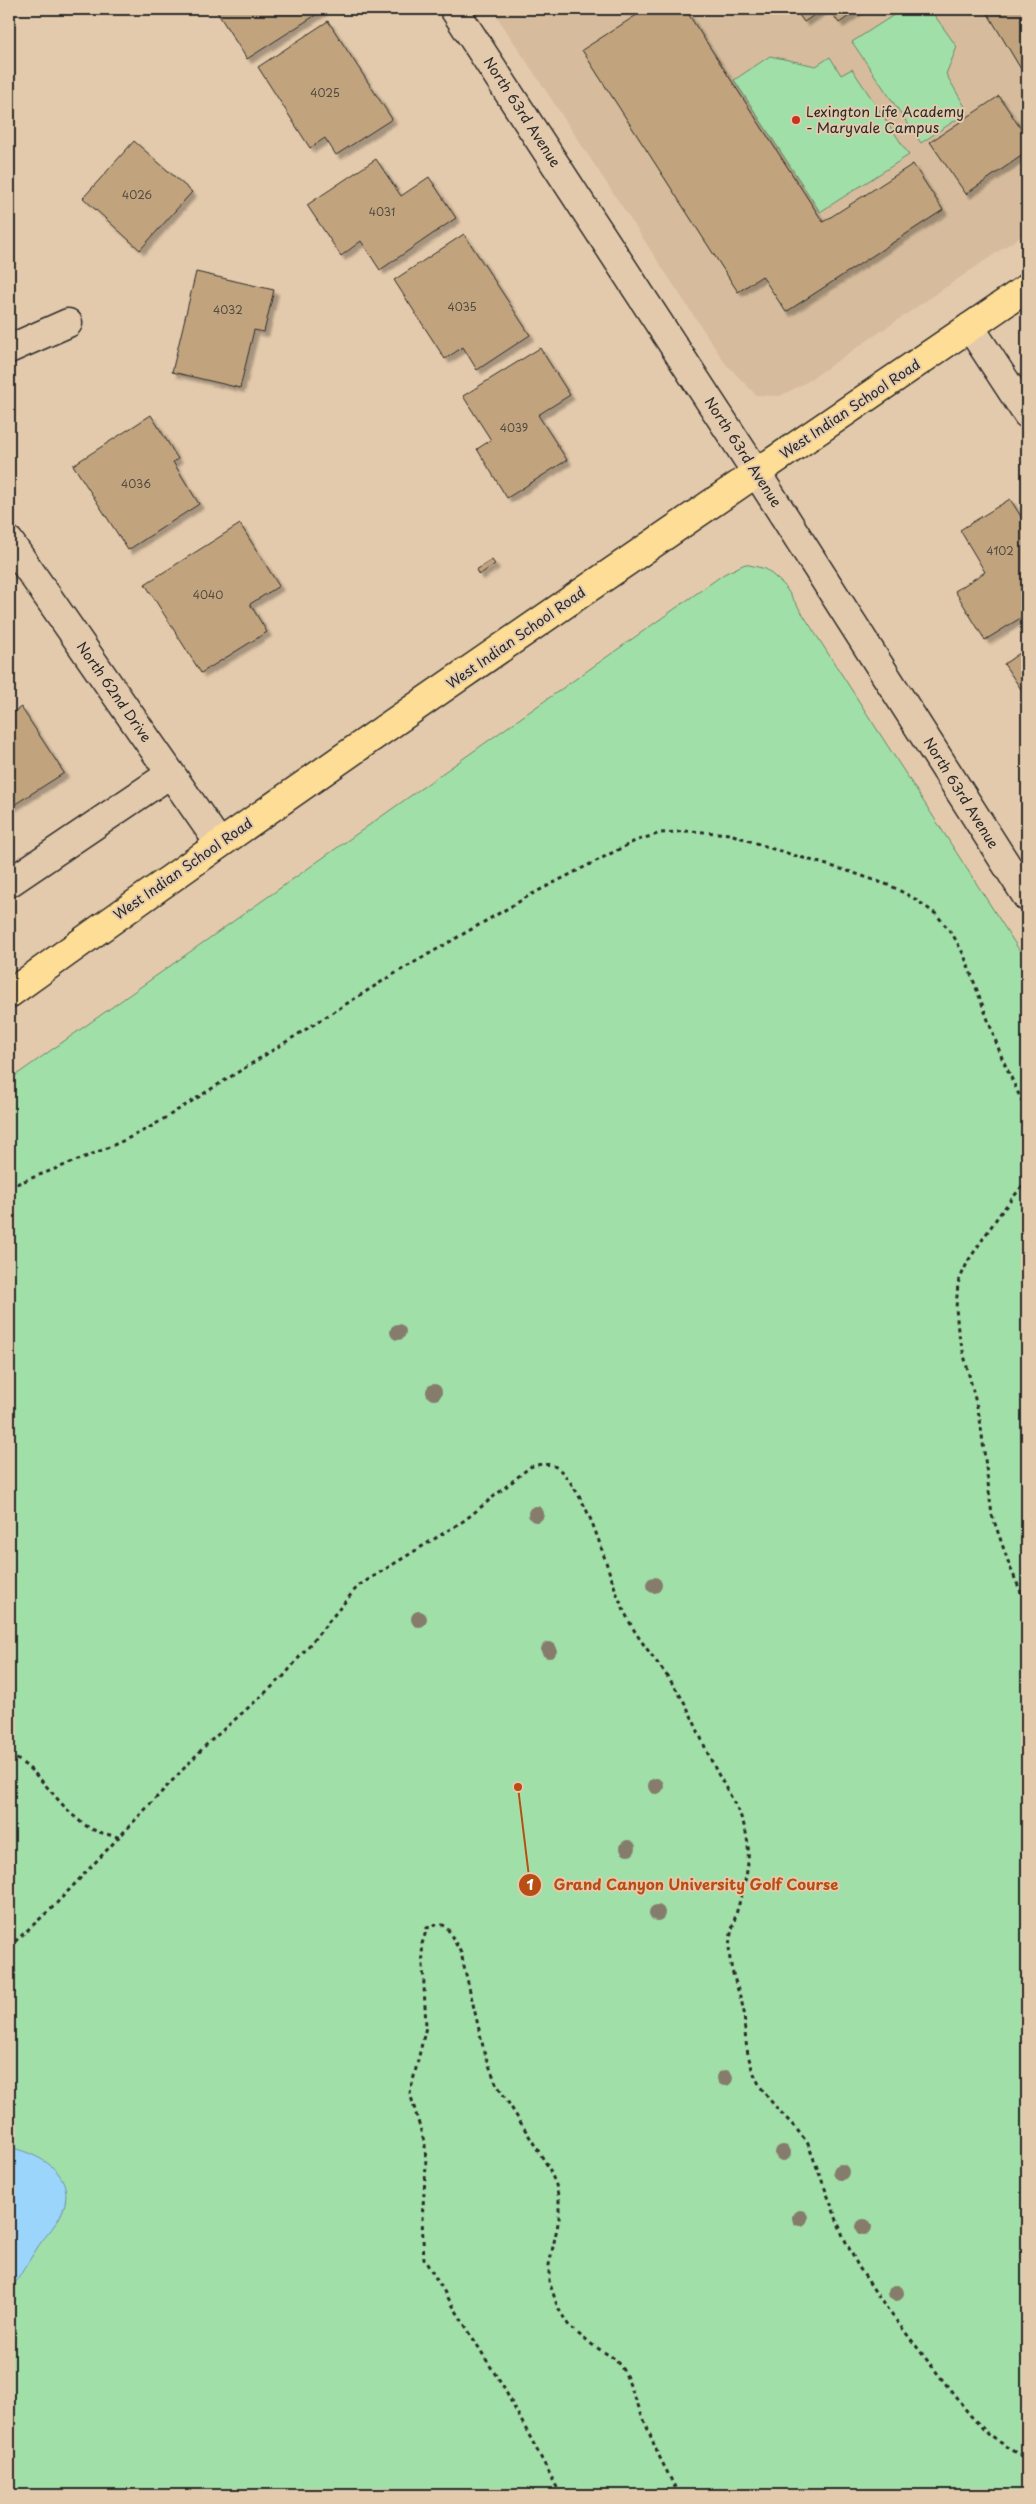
<svg xmlns="http://www.w3.org/2000/svg" width="1036" height="2504" font-family="'Playpen Sans',sans-serif">
	<style>
		.built { fill: #d6bc9c }
		.green { fill: #a1dfa8; stroke: #66856a }
		.water { fill: #9cd5fc; stroke: #6f91a8 }
		.building { fill: #c1a47e; stroke: #2b2b2b; filter: url(#shadow) }
		.lines { fill: none; stroke-linecap: round; stroke-linejoin: round }
		.minor-casing { stroke: #2b2b2b; stroke-width: 31 }
		.major-casing { stroke: #2b2b2b; stroke-width: 31 }
		.path { stroke: #2b2b2b; stroke-width: 3; stroke-dasharray: 4 4; stroke-linecap: butt }
		.minor { stroke: #e4caac; stroke-width: 28 }
		.major { stroke: #fedd96; stroke-width: 28 }
		.tree { fill: #857c6c }
		.poi-dot { fill: #c8321e; stroke: #e4caac; stroke-width: 2 }
		.labels { text-anchor: middle; stroke-width: 4; stroke-linejoin: round; paint-order: stroke }
		.number-label { font-size: 11px; fill: #504940 }
		.street-label { font-size: 14px; fill: #2b2b2b; stroke: #e4caac }
		.poi-label { font-size: 14px; fill: #2b2b2b; stroke: #e4caac; text-anchor: start }
		.leader { fill: none; stroke: #b94e14; stroke-width: 2 }
		.callout-dot { fill: #b94e14; stroke: #e4caac; stroke-width: 2 }
		.mark-label { font-size: 15px; text-anchor: middle; font-weight: bold; fill: #fff }
		.callout-label { font-size: 15px; text-anchor: middle; font-weight: bold; fill: #b94e14; stroke: #e4caac; stroke-width: 4; stroke-linejoin: round; paint-order: stroke }
	</style>
	<defs>
		<filter id="shadow"><feDropShadow dx="4.5" dy="4.5" stdDeviation="1" flood-color="#0004"/></filter>
	</defs>
	<rect width="100%" height="100%" fill="#e4caac"/>
	<filter id="ink" filterUnits="userSpaceOnUse"><feTurbulence type="fractalNoise" baseFrequency=".02" numOctaves="2"/><feDisplacementMap in="SourceGraphic" scale="10" xChannelSelector="R" yChannelSelector="G"/><feConvolveMatrix kernelMatrix="1 2 1 2 8 2 1 2 1" color-interpolation-filters="sRGB"/></filter>
	<g filter="url(#ink)">
		<polygon class="built" points="492,9 1027,9 1027,232 805,383 780,396 756,395 725,363"/>
		<g class="green">
			<polygon points="903,9 930,9 957,47 946,74 968,112 921,143 852,42"/>
			<polygon points="770,56 816,66 830,57 841,75 852,69 909,155 820,212 734,80"/>
			<polygon points="745,564 766,569 784,585 1027,962 1027,2495 9,2495 9,1080 724,574"/>
		</g>
		<path class="water" d="M9,2147C38,2154 77,2172 63,2210C58,2223 47,2234 39,2245C29,2261 18,2278 9,2294Z"/>
		<g class="building">
			<polygon points="215,9 321,9 322,11 247,59"/>
			<polygon points="646,9 685,9 823,222 913,164 943,210 786,312 762,276 738,292 582,50"/>
			<polygon points="795,9 823,9 804,22"/>
			<polygon points="829,9 859,9 839,23"/>
			<polygon points="985,9 1027,9 1027,79"/>
			<polygon points="328,21 392,119 336,155 325,138 310,148 258,67"/>
			<polygon points="999,96 1027,138 1027,152 966,194 930,142"/>
			<polygon points="134,141 192,192 140,250 83,198"/>
			<polygon points="376,159 401,196 429,177 456,218 380,270 361,241 341,256 307,205"/>
			<polygon points="464,234 530,335 477,370 463,347 445,359 394,280"/>
			<polygon points="196,272 274,290 264,332 254,330 240,388 172,372"/>
			<polygon points="540,348 570,395 538,415 567,460 507,498 477,449 491,440 463,396"/>
			<polygon points="151,415 178,459 173,462 199,504 128,550 73,465"/>
			<polygon points="1010,499 1027,526 1027,614 985,640 955,591 985,572 960,530"/>
			<polygon points="240,524 279,586 250,604 267,632 201,673 145,584"/>
			<polygon points="492,560 495,564 479,575 476,570"/>
			<polygon points="1027,648 1027,698 1004,664"/>
			<polygon points="21,707 64,773 9,808 9,715"/>
		</g>
		<g class="lines">
			<g class="minor-casing">
				<g id="minor">
					<polyline points="454,9 756,472 1027,897"/>
					<polyline points="970,327 1027,414"/>
					<polyline points="9,349 68,323"/>
					<polyline points="9,541 219,843"/>
					<polyline points="9,883 170,774"/>
				</g>
			</g>
			<g class="major-casing">
				<path id="major" d="M9,994C344,753 686,521 1027,288"/>
			</g>
			<g class="path">
				<polyline points="1027,1180 999,1215 968,1261 958,1283 956,1308 958,1331 980,1419 992,1515 1010,1567 1027,1606"/>
				<path d="M9,1187C58,1167 107,1151 154,1125L389,977L534,893L635,841L661,833L690,831L730,834L773,849L851,872L891,886L915,899L936,914L953,935L964,955L1002,1058L1027,1112"/>
				<path d="M9,1755C40,1769 57,1806 85,1825C94,1832 107,1834 118,1837"/>
				<path d="M9,1947L54,1906L206,1745L283,1677L358,1586L465,1520L530,1467C541,1463 553,1462 562,1472C599,1514 604,1573 629,1621C642,1646 663,1668 678,1692C693,1715 701,1741 714,1766C724,1787 739,1806 745,1829C756,1868 737,1901 730,1939C726,1965 739,1987 744,2012C745,2018 744,2025 745,2031C746,2049 750,2068 759,2084C772,2107 793,2122 808,2144L843,2236L858,2266L884,2305L970,2415L990,2436L1027,2459"/>
				<polyline points="561,2495 505,2390 424,2259 422,2219 426,2166 425,2145 410,2093 426,2027 422,1944 427,1928 439,1924 446,1926 461,1953 485,2055 496,2083 549,2168 556,2185 559,2200 559,2219 549,2265 549,2281 558,2308 569,2326 588,2342 615,2359 625,2373 657,2452 679,2495"/>
			</g>
			<use href="#minor" class="minor"/>
			<use href="#major" class="major"/>
		</g>
		<g class="tree">
			<circle cx="398" cy="1332" r="8"/>
			<circle cx="434" cy="1392" r="8"/>
			<circle cx="536" cy="1514" r="8"/>
			<circle cx="654" cy="1585" r="8"/>
			<circle cx="419" cy="1619" r="8"/>
			<circle cx="549" cy="1650" r="8"/>
			<circle cx="656" cy="1786" r="8"/>
			<circle cx="628" cy="1848" r="8"/>
			<circle cx="657" cy="1913" r="8"/>
			<circle cx="725" cy="2078" r="8"/>
			<circle cx="783" cy="2153" r="8"/>
			<circle cx="841" cy="2172" r="8"/>
			<circle cx="800" cy="2218" r="8"/>
			<circle cx="864" cy="2227" r="8"/>
			<circle cx="896" cy="2293" r="8"/>
		</g>
	</g>
	<circle class="poi-dot" cx="796" cy="120" r="5"/>
	<g class="labels">
		<g class="number-label">
			<text x="325" y="97">4025</text>
			<text x="137" y="199">4026</text>
			<text x="382" y="216">4031</text>
			<text x="462" y="311">4035</text>
			<text x="228" y="314">4032</text>
			<text x="514" y="432">4039</text>
			<text x="136" y="488">4036</text>
			<text x="1000" y="555">4102</text>
			<text x="208" y="599">4040</text>
		</g>
		<g class="street-label">
			<text transform="translate(522 112) rotate(57)" y="5">North 63rd Avenue</text>
			<text transform="translate(850 409) rotate(-34)" y="5">West Indian School Road</text>
			<text transform="translate(743 452) rotate(57)" y="5">North 63rd Avenue</text>
			<text transform="translate(516 638) rotate(-35)" y="5">West Indian School Road</text>
			<text transform="translate(114 692) rotate(55)" y="5">North 62nd Drive</text>
			<text transform="translate(961 793) rotate(58)" y="5">North 63rd Avenue</text>
			<text transform="translate(183 869) rotate(-35)" y="5">West Indian School Road</text>
		</g>
		<g class="poi-label">
			<text x="806" y="117">Lexington Life Academy<tspan x="806" dy="16">- Maryvale Campus</tspan></text>
		</g>
	</g>
	<path class="leader" d="M518 1787L530 1885"/>
	<g class="callout-dot">
		<circle cx="518" cy="1787" r="5"/>
		<circle cx="530" cy="1885" r="12"/>
	</g>
	<g class="mark-label">
		<text x="530" y="1890">1</text>
	</g>
	<g class="callout-label">
		<text x="696" y="1890">Grand Canyon University Golf Course</text>
	</g>
	<rect width="1036" height="2504" fill="none" stroke="#e4caac" stroke-width="30"/>
	<rect x="15" y="15" width="1006" height="2474" fill="none" stroke="#2b2b2b" stroke-width="2" filter="url(#ink)"/>
</svg>
